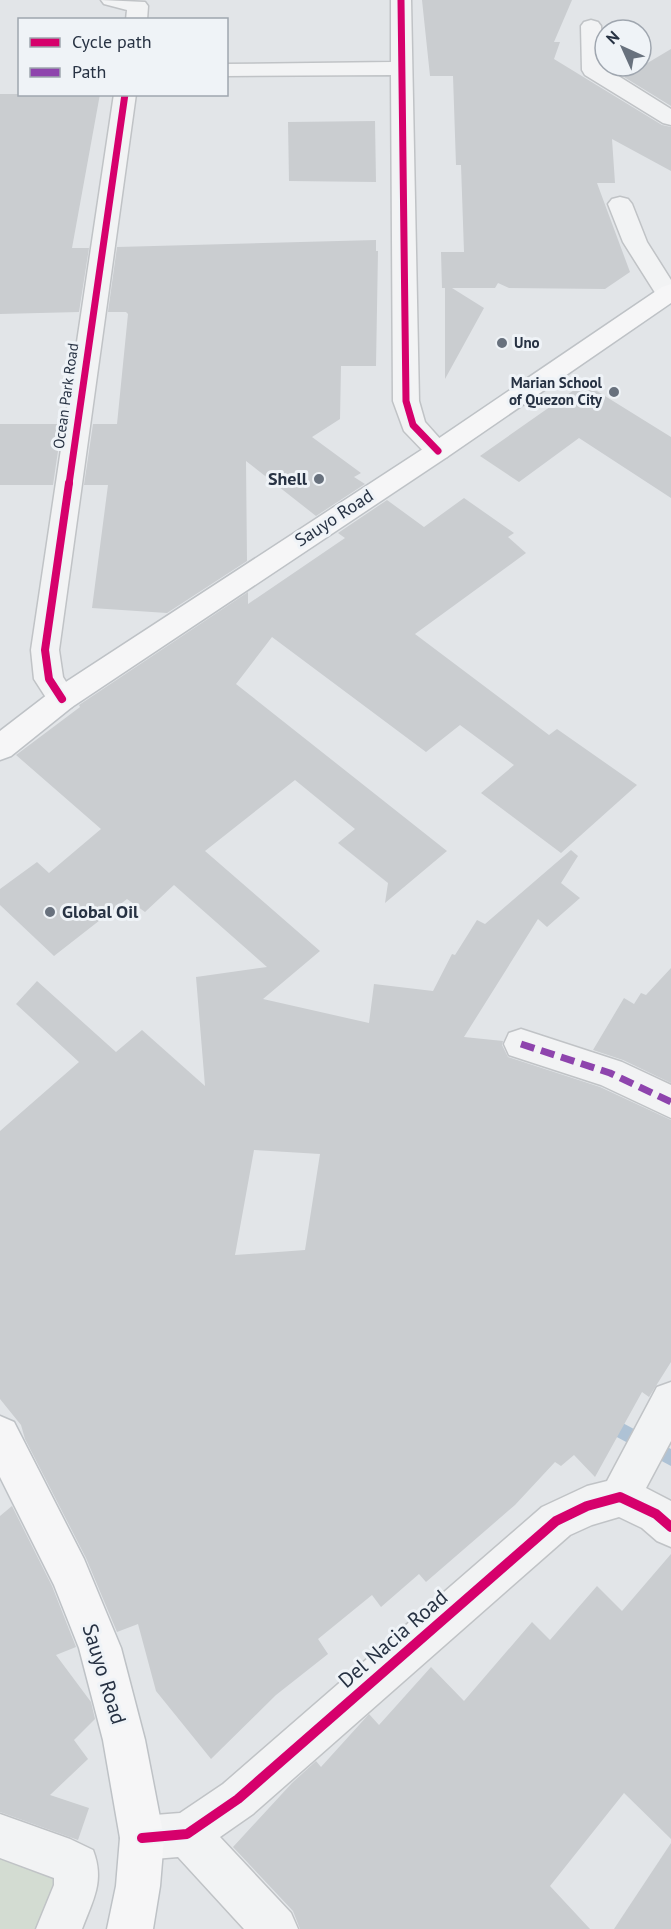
<svg xmlns="http://www.w3.org/2000/svg" width="671" height="1929" font-family="'PT Sans',sans-serif">
	<style>
		.green { fill: #d3dcd2 }
		.lines { fill: none; stroke-linecap: round; stroke-linejoin: round }
		.stream { fill: #aec2d5; fill-rule: evenodd }
		.building { fill: #cacdd0; fill-rule: evenodd }
		.minor-casing { stroke: #c0c3c6; stroke-width: 3 }
		.major-casing { stroke: #bec2c6; stroke-width: 3 }
		.minor { fill: #f2f3f4; fill-rule: evenodd }
		.major { fill: #f6f6f7; fill-rule: evenodd }
		.quiet { stroke: #8e44ad; stroke-width: 7; stroke-dasharray: 14 7; stroke-linecap: butt }
		.cycleway-far2-casing { stroke: #eff3f7; stroke-width: 10 }
		.cycleway-far1-casing { stroke: #eff3f7; stroke-width: 12 }
		.cycleway-casing { stroke: #eff3f7; stroke-width: 14 }
		.cycleway-far2 { stroke: #d6006c; stroke-width: 7 }
		.cycleway-far1 { stroke: #d6006c; stroke-width: 8 }
		.cycleway { stroke: #d6006c; stroke-width: 10 }
		.poi-dot { fill: #68717d; stroke: #eff3f7; stroke-width: 2 }
		.labels { text-anchor: middle; stroke-width: 6; stroke-linejoin: round; paint-order: stroke }
		.far-poi-label { font-size: 15px; font-weight: bold; fill: #273243; stroke: #eff3f7; text-anchor: start }
		.far-street-label { font-size: 15px; fill: #273243; stroke: #eff3f7 }
		.poi-label { font-size: 18px; font-weight: bold; fill: #273243; stroke: #eff3f7; text-anchor: end }
		.street-label { font-size: 18px; fill: #273243; stroke: #eff3f7 }
		.near-street-label { font-size: 21px; fill: #273243; stroke: #eff3f7 }
	</style>
	<rect width="100%" height="100%" fill="#e2e5e8"/>
	<polygon class="green" points="0,1844 63,1867 42,1929 0,1929"/>
	<g class="lines">
		<polygon class="stream" points="606,1414 671,1449 671,1466 600,1428 598,1422 600,1416"/>
	</g>
	<g class="building">
		<polygon points="422,0 572,0 554,42 560,42 554,59 662,125 671,127 671,171 612,139 615,183 597,183 630,272 605,289 509,288 498,283 495,288 452,288 484,308 445,379 445,288 442,288 441,252 464,252 461,165 456,165 453,76 430,76"/>
		<polygon points="671,49 671,106 624,77"/>
		<polygon points="0,94 100,94 72,248 89,248 79,312 0,314"/>
		<polygon points="375,121 376,182 289,181 288,122"/>
		<polygon points="376,240 376,251 378,251 376,366 341,366 340,419 312,437 361,473 354,477 365,484 316,516 246,461 247,561 167,613 92,608 108,485 84,485 93,424 117,424 128,314 126,312 108,312 117,247"/>
		<polygon points="584,383 671,437 671,498 579,438 519,482 480,456"/>
		<polygon points="0,424 62,424 53,485 0,485"/>
		<path d="M464,498L514,533L508,537L526,553L415,634L549,735L557,729L637,785L561,853L481,793L514,765L460,725L426,752L272,637L236,684L447,851L385,903L388,883L338,843L355,829L295,780L205,851L320,951L263,999L369,1023L374,984L433,991L452,954L455,955L477,920L485,924L571,850L578,856L561,883L580,898L547,927L538,919L464,1037L503,1041L502,1045L508,1057L600,1087L671,1120V1362L649,1397L642,1392L595,1477L574,1455L561,1466L555,1462L515,1505L426,1582L419,1574L381,1607L372,1595L318,1639L328,1654L276,1695L211,1759L156,1691L138,1624L117,1632L86,1558L25,1439L21,1425L0,1399V1131L79,1062L16,1004L37,981L116,1052L142,1030L205,1086L196,977L267,967L174,885L145,912L127,899L54,956L0,905V889L37,862L49,873L101,829L16,755L80,707L79,705L248,592V604L345,538L338,533L387,500L424,527ZM254,1150L320,1154L305,1250L235,1255Z"/>
		<polygon points="671,968 671,1083 623,1060 593,1050 624,998 634,1004 641,993 646,995"/>
		<polygon points="12,1506 52,1586 76,1647 56,1655 91,1702 95,1719 74,1740 88,1759 50,1795 89,1808 78,1840 0,1812 0,1516"/>
		<polygon points="671,1554 671,1839 624,1793 550,1886 590,1929 300,1929 293,1911 233,1847 292,1783 316,1761 321,1767 369,1714 379,1725 431,1667 464,1701 532,1622 550,1640 597,1586 622,1611"/>
		<polygon points="671,1843 671,1929 614,1929"/>
	</g>
	<g class="lines">
		<g class="minor-casing">
			<g id="minor">
				<polygon points="101,0 145,2 148,6 147,20 126,20 127,10 104,4"/>
				<polygon points="391,0 411,0 419,401 425,422 451,451 447,457 438,460 429,457 404,431 393,401 391,75 226,76 226,64 391,62"/>
				<polygon points="591,20 598,22 601,26 604,67 671,109 671,125 663,123 585,75 582,70 581,26 584,22"/>
				<polygon points="114,94 136,94 59,650 63,677 77,699 72,707 62,710 52,707 34,679 31,650"/>
				<polygon points="620,197 628,199 632,204 647,242 671,280 671,301 659,299 623,242 608,204 612,199"/>
				<polygon points="521,1029 622,1062 671,1085 671,1118 601,1085 509,1055 504,1044 509,1033"/>
				<polygon points="671,1382 671,1441 646,1488 671,1501 671,1547 657,1541 642,1528 619,1517 592,1525 570,1535 253,1814 220,1837 291,1913 298,1929 244,1929 178,1857 142,1860 126,1854 120,1838 126,1822 142,1816 180,1813 223,1784 542,1507 587,1486 607,1481 657,1387"/>
				<path d="M0,1814L70,1839L93,1850C105,1881 93,1900 82,1929H36L54,1885V1878L0,1858Z"/>
			</g>
		</g>
		<g class="major-casing">
			<g id="major">
				<polygon points="671,284 671,303 447,457 72,707 11,756 0,760 0,731 52,691 429,445 662,287"/>
				<polygon points="0,1416 14,1422 84,1559 121,1648 145,1740 164,1838 160,1886 153,1929 107,1929 116,1886 120,1838 103,1740 79,1648 54,1585 0,1477"/>
			</g>
		</g>
		<use href="#minor" class="minor"/>
		<use href="#major" class="major"/>
		<polyline class="quiet" points="521,1044 610,1073 671,1102"/>
		<g class="cycleway-far2-casing">
			<g id="cycleway-far2">
				<polyline points="401,0 406,401 413,425 438,451"/>
				<polyline points="69,484 125,94"/>
			</g>
		</g>
		<g class="cycleway-far1-casing">
			<polyline id="cycleway-far1" points="62,699 49,679 45,650 69,483"/>
		</g>
		<g class="cycleway-casing">
			<polyline id="cycleway" points="142,1838 187,1834 238,1799 556,1521 587,1506 620,1497 656,1514 671,1527"/>
		</g>
		<use href="#cycleway-far2" class="cycleway-far2"/>
		<use href="#cycleway-far1" class="cycleway-far1"/>
		<use href="#cycleway" class="cycleway"/>
	</g>
	<g class="poi-dot">
		<circle cx="502" cy="343" r="6"/>
		<circle cx="614" cy="392" r="6"/>
		<circle cx="319" cy="479" r="6"/>
		<circle cx="50" cy="912" r="6"/>
	</g>
	<g class="labels">
		<g class="far-poi-label">
			<text x="514" y="348">Uno</text>
			<text x="602" y="388" text-anchor="end">Marian School<tspan x="602" dy="17">of Quezon City</tspan></text>
		</g>
		<g class="far-street-label">
			<text transform="translate(66 396) rotate(-82)" y="5">Ocean Park Road</text>
		</g>
		<g class="poi-label">
			<text x="307" y="485">Shell</text>
			<text x="62" y="918" text-anchor="start">Global Oil</text>
		</g>
		<g class="street-label">
			<text transform="translate(334 518) rotate(-33)" y="6">Sauyo Road</text>
		</g>
		<g class="near-street-label">
			<text transform="translate(393 1639) rotate(-41)" y="7">Del Nacia Road</text>
			<text transform="translate(104 1674) rotate(73)" y="7">Sauyo Road</text>
		</g>
	</g>
	<rect x="18" y="18" width="210" height="78" fill="#eff3f7" stroke="#9fa6af" stroke-width="1.5"/>
	<rect x="30" y="38" width="30" height="9" fill="#d6006c" stroke="#9fa6af" stroke-width="1.5"/>
	<text x="72" y="48" font-size="18" fill="#273243">Cycle path</text>
	<rect x="30" y="68" width="30" height="9" fill="#8e44ad" stroke="#9fa6af" stroke-width="1.5"/>
	<text x="72" y="78" font-size="18" fill="#273243">Path</text>
	<g transform="translate(623 48) rotate(315)"><circle r="28" fill="#eff3f7" stroke="#9fa6af" stroke-width="1.5"/>
	<path d="M0-4.5L10 22L0 15L-10 22Z" fill="#68717d"/>
	<text y="-9" font-size="16" font-weight="bold" text-anchor="middle" fill="#273243">N</text>
	</g>
</svg>
